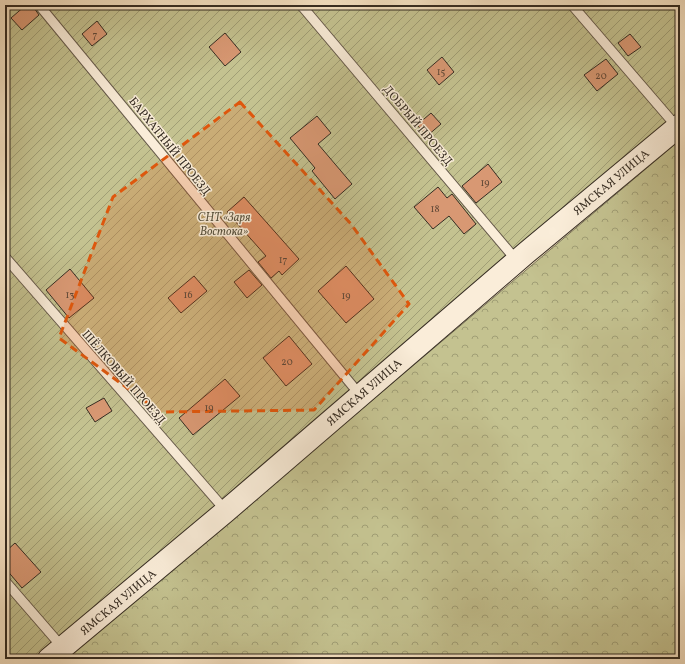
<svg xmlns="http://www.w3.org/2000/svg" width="685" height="664" font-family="Vollkorn,serif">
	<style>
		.forest { fill: url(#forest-crowns); stroke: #7c7759 }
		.garden { fill: url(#garden-furrows); stroke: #7c7759 }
		.building { fill: #d89873; stroke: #352c22 }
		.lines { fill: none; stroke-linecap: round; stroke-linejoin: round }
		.lane-casing { stroke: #665a4b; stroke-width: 11 }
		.secondary-casing { stroke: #352c22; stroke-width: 24 }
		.lane { stroke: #faedd9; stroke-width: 9 }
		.secondary { stroke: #faedd9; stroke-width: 22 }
		.marked { fill: #df570d; fill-opacity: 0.2; stroke: #df570d; stroke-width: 3; stroke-dasharray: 8 5; stroke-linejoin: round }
		.labels { text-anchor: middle; stroke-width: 3; stroke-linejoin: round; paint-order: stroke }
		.number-label { font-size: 10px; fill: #5e4736 }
		.street-label { font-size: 12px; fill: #352c22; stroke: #faedd9 }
		.park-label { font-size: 12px; font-style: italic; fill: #59523e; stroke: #faedd9 }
	</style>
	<defs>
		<pattern id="forest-crowns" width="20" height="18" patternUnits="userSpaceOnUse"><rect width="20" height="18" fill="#c4c290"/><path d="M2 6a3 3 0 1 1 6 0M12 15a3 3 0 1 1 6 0" fill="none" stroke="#a09e75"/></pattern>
		<pattern id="garden-furrows" width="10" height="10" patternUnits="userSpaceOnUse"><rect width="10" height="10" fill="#c4c290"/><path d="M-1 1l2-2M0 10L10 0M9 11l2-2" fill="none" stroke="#a09e75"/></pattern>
	</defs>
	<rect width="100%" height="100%" fill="#f7e4c5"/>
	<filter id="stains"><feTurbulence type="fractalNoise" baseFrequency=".005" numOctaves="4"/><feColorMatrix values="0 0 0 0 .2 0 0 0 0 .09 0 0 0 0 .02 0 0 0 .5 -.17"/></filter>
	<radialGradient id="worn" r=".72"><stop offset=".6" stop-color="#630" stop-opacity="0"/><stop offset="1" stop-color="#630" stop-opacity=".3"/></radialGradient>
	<polygon class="forest" points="680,140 680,659 66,659"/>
	<polygon class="garden" points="5,5 680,5 680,125 49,659 5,659"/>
	<g class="building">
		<polygon points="26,5 32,5 39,15 22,30 11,18"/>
		<polygon points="97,21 107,34 92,46 82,34"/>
		<polygon points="225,33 241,52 225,66 209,47"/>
		<polygon points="630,34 641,47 628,56 618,43"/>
		<polygon points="442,57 454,72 439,85 427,70"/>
		<polygon points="606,59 618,74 597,91 584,75"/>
		<polygon points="431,113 441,124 427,136 417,125"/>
		<polygon points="317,116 331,133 318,144 352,184 335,199 312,171 315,168 290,138"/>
		<polygon points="488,164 502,182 476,203 462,186"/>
		<polygon points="438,187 447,198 452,194 476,224 464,234 449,216 433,229 414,207"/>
		<polygon points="244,197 299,259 282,275 279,271 271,278 258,262 266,256 227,212"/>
		<polygon points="346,266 374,299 346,323 318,291"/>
		<polygon points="70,269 94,298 69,318 46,290"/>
		<polygon points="249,270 262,285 247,298 234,282"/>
		<polygon points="194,276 207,291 181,313 168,298"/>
		<polygon points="289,336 312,364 286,386 263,358"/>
		<polygon points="225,379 240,396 193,435 179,418"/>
		<polygon points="104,398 112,411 95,422 86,408"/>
		<polygon points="15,543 41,572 22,588 5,568 5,552"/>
	</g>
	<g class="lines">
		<g class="lane-casing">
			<g id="lane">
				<polyline points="39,5 360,395"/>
				<polyline points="301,5 517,261"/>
				<polyline points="572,5 677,127"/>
				<polyline points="5,257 226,511"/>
				<polyline points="5,581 63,648"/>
			</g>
		</g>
		<g class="secondary-casing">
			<polyline id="secondary" points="49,659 226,511 526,253 680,125"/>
		</g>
		<use href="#lane" class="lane"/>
		<use href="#secondary" class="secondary"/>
	</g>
	<path class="marked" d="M240,102L351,224L409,304L314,410L160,412L59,338L113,197Z"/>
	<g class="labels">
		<g class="number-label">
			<text x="95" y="38">7</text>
			<text x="441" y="75">15</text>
			<text x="601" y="79">20</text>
			<text x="485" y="186">19</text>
			<text x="435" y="212">18</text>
			<text x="283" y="263">17</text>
			<text x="70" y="298">13</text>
			<text x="188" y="298">16</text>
			<text x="346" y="299">19</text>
			<text x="287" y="365">20</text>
			<text x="209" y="411">19</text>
		</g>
		<g class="street-label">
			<text transform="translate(418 125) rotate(50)" y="4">ДОБРЫЙ ПРОЕЗД</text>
			<text transform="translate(170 146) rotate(51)" y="4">БАРХАТНЫЙ ПРОЕЗД</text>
			<text transform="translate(611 182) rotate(-40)" y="4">ЯМСКАЯ УЛИЦА</text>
			<text transform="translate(124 377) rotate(49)" y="4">ШЁЛКОВЫЙ ПРОЕЗД</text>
			<text transform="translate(364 392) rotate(-41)" y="4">ЯМСКАЯ УЛИЦА</text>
			<text transform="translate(118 602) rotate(-40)" y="4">ЯМСКАЯ УЛИЦА</text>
		</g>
		<g class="park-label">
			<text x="224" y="221">СНТ «Заря<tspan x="224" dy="14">Востока»</tspan></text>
		</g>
	</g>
	<rect width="685" height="664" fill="none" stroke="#f7e4c5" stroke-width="20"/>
	<rect x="6" y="6" width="673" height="652" fill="none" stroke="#352c22" stroke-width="2"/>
	<rect x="10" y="10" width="665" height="644" fill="none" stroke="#352c22"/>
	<rect width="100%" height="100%" filter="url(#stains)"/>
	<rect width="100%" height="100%" fill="url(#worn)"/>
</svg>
